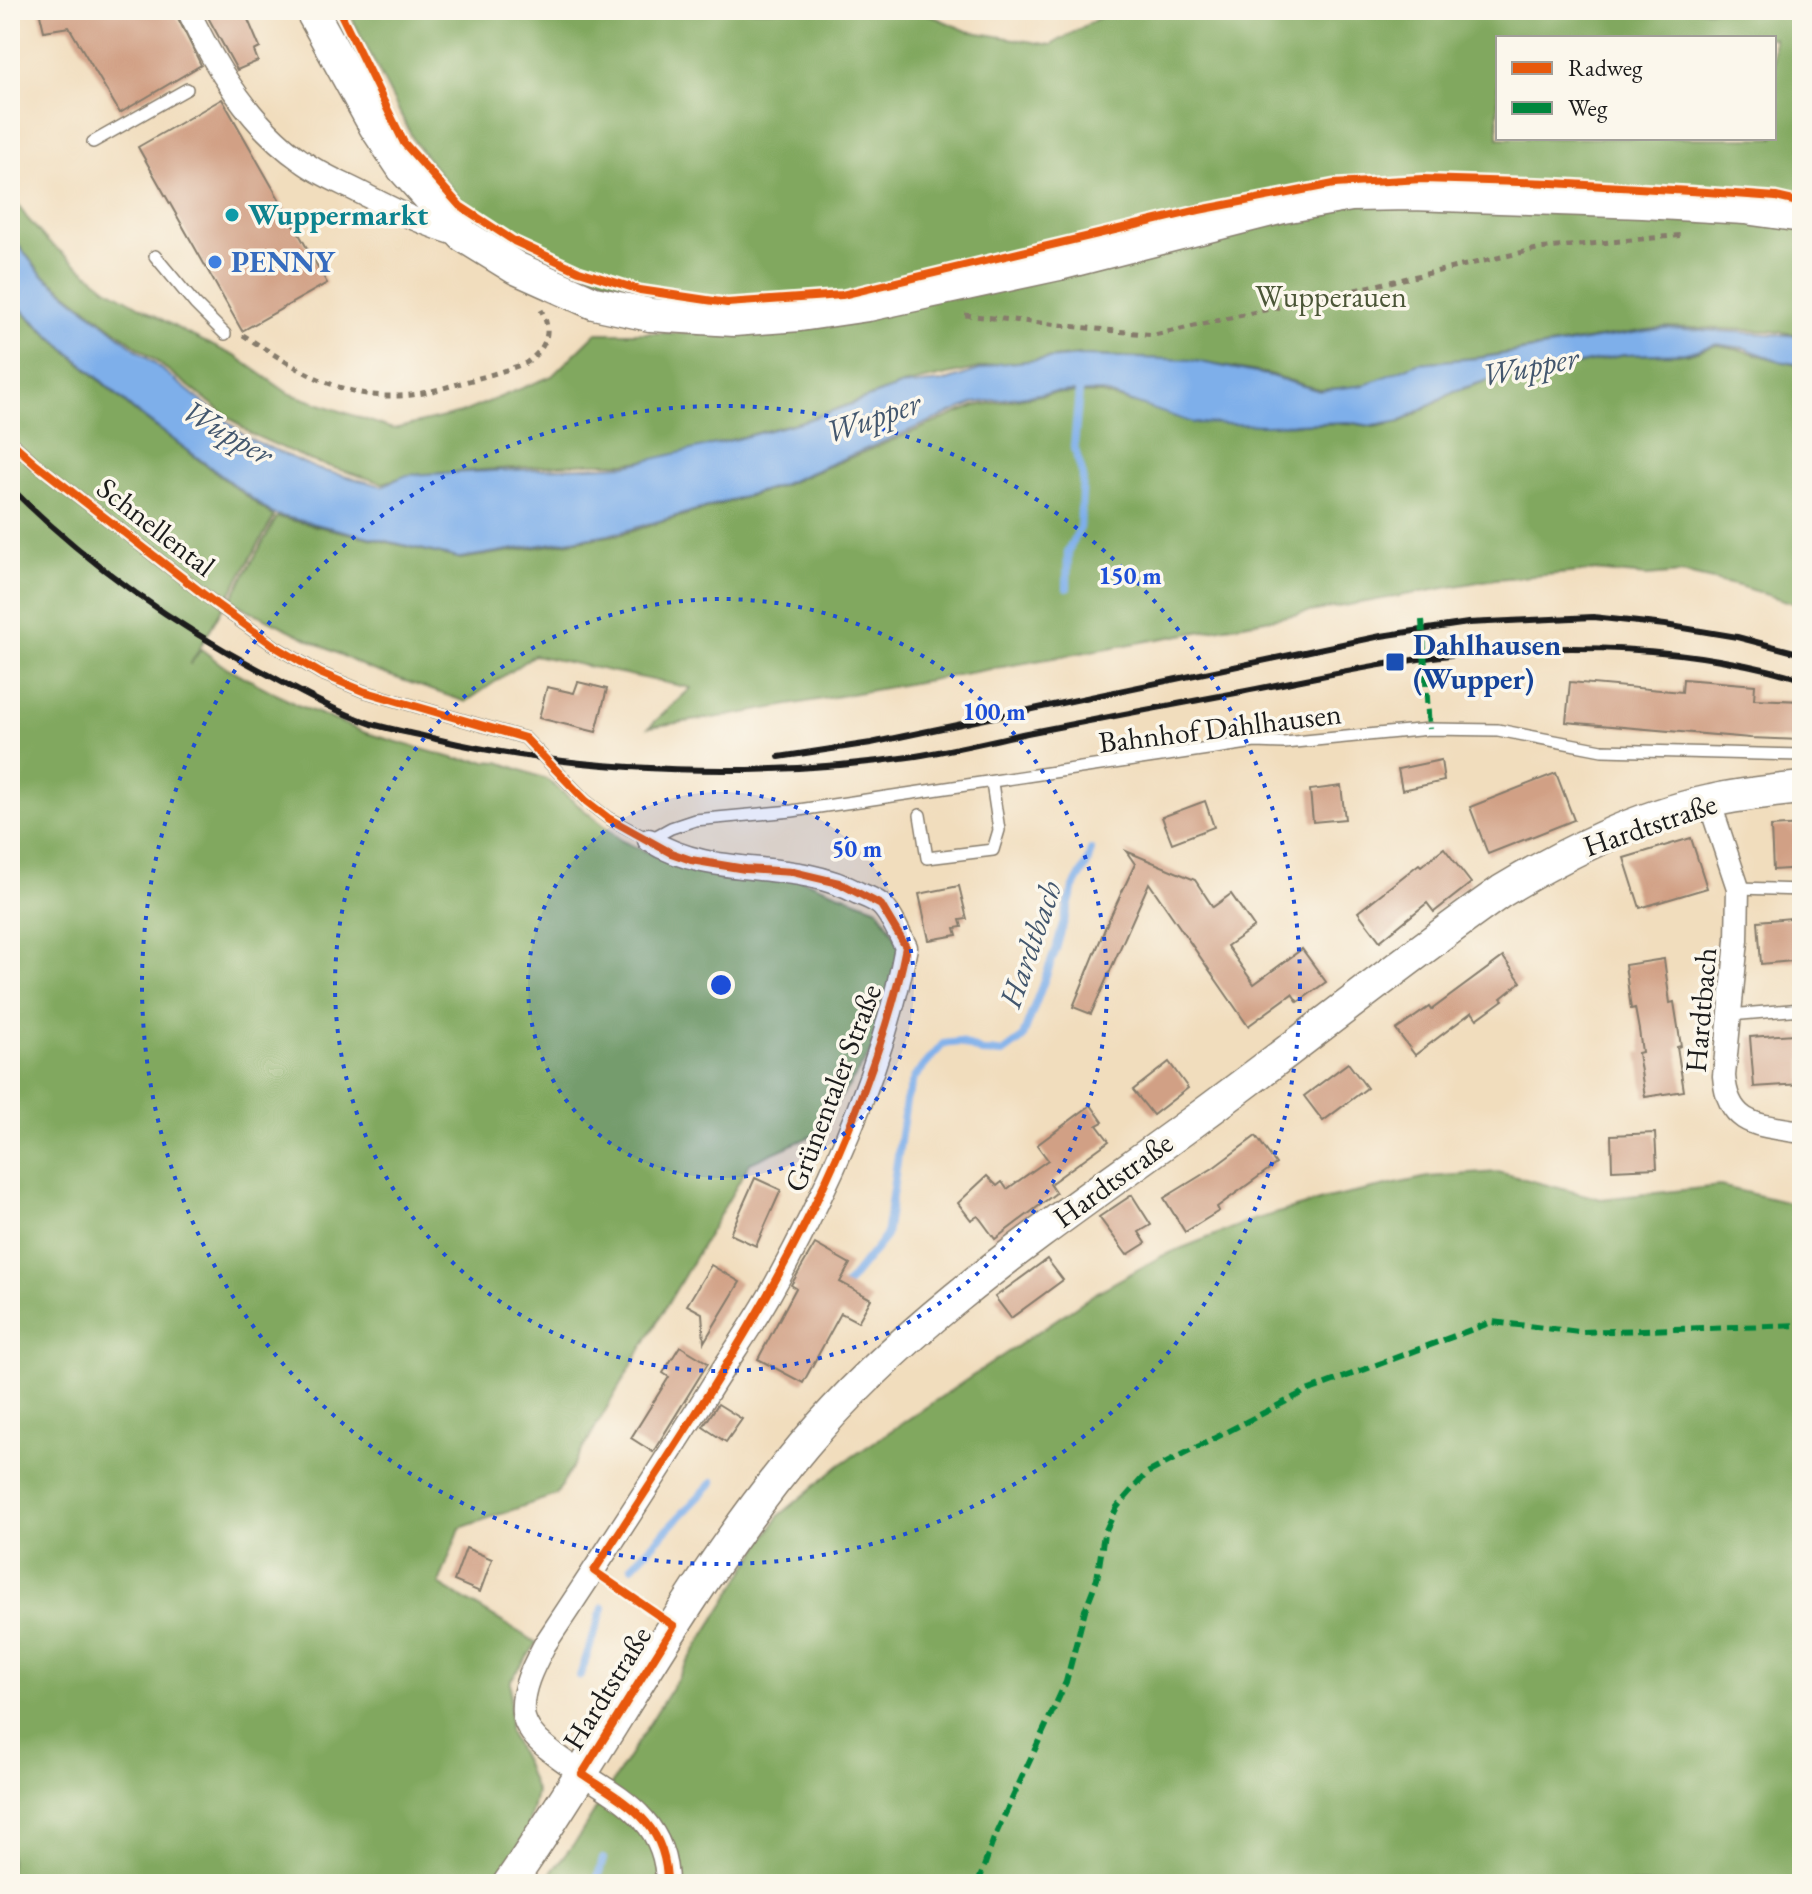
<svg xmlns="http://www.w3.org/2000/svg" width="1812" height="1894" font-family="'EB Garamond',serif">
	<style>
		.forest { fill: #81a85e; stroke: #4e623d; stroke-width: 2; fill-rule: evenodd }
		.water { fill: #7eafea; stroke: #4d6683; stroke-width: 2 }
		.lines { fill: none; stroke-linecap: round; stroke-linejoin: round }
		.stream { stroke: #7eafea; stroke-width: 8 }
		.building { fill: #d1a085 }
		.lane-casing { stroke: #867c6c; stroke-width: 14 }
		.street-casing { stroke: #867c6c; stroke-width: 25 }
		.secondary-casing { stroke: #867c6c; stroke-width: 35 }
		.path { stroke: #867c6c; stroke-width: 5; stroke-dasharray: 6 6; stroke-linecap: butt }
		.lane { stroke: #fff; stroke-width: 11 }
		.street { stroke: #fff; stroke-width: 22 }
		.secondary { stroke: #fff; stroke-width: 32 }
		.rail { stroke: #1c1c1c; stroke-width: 6 }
		.quiet { stroke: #00873e; stroke-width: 6; stroke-dasharray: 12 6; stroke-linecap: butt }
		.cycleway-casing { stroke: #fbf7ec; stroke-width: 13 }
		.cycleway { stroke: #e8590c; stroke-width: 8 }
		.ring { fill: none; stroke: #1d4ed8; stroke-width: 4; stroke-dasharray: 4 8 }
		.culture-dot { fill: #0f9aa8; stroke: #fbf7ec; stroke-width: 3 }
		.shop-dot { fill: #3f7fe0; stroke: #fbf7ec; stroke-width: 3 }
		.transit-dot { fill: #1a4fb4; stroke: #fbf7ec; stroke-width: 3 }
		.labels { text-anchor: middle; stroke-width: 7; stroke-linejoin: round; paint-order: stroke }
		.culture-label { font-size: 30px; font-weight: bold; fill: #0d838f; stroke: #fbf7ec; text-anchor: start }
		.shop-label { font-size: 30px; font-weight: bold; fill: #366cbe; stroke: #fbf7ec; text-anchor: start }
		.park-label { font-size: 30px; fill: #4b5637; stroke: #fbf7ec }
		.street-label { font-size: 30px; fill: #1c1c1c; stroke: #fbf7ec }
		.transit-label { font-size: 30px; font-weight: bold; fill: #164399; stroke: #fbf7ec; text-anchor: start }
		.water-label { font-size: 32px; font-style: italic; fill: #43576e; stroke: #fbf7ec }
		.centre { fill: #1d4ed8; stroke: #fbf7ec; stroke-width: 4 }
		.ring-label { font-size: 24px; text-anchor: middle; font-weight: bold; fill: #1d4ed8; stroke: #fbf7ec; stroke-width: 7; stroke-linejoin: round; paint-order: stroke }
	</style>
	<rect width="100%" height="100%" fill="#fbf7ec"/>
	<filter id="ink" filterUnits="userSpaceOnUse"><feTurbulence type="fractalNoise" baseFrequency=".0125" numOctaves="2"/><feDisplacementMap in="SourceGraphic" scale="16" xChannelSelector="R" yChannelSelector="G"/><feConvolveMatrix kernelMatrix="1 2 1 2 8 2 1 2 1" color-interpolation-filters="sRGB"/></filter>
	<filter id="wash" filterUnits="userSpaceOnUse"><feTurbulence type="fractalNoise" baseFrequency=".006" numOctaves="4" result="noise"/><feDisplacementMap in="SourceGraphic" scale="32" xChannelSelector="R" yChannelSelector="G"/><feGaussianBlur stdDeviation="1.8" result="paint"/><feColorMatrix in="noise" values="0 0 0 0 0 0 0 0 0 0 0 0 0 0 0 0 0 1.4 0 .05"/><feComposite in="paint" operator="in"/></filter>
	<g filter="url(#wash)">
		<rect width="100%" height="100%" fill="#f1ddbd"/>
		<g class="forest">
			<path d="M348,10H918L967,31L1051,45L1111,11L1123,10H1802V210L1413,188L865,296L729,299L685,297L623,285L572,269L523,247L465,205L415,143ZM1498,38H1774V138H1498Z"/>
			<polygon points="10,193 27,218 47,241 107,288 188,334 237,357 288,393 393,429 461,413 552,376 596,333 723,333 1350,200 1802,222 1802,335 1773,331 1666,327 1481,357 1418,363 1366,385 1320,390 1269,374 1188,360 1079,355 998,364 902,385 806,420 658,459 626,463 589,463 410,475 383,483 314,462 251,434 41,273 10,234"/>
			<polygon points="10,301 133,410 274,517 190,665 201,649 222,665 295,704 366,733 456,759 499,762 546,779 622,841 689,871 734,879 793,876 878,908 903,949 872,1051 816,1134 750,1163 556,1495 460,1528 439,1584 537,1643 511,1680 509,1732 524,1761 536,1793 526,1836 491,1884 10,1884"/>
			<path d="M1717,345C1747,349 1772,361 1802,366V606L1739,586L1682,573L1647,576L1594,571L1495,579L733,715L649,727L691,688L534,655L466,702L367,668L230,601L277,517L461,559L622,534L779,487L975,406L1053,393L1102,394L1195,421L1266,425L1351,423L1374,427L1401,422L1457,391L1498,377L1542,372L1625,355L1687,354Z"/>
			<polygon points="1498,1172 1601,1199 1720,1186 1802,1206 1802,1884 542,1884 576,1841 779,1516 840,1465 1094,1294 1162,1256 1250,1221 1326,1199 1428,1177"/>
		</g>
		<polygon class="water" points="10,235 41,274 248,438 317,469 382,486 407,475 628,465 737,439 808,420 901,386 943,382 998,364 1081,356 1190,360 1270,376 1319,391 1365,385 1418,363 1480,358 1665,328 1802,336 1802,365 1780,361 1745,348 1717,344 1685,353 1623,355 1539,372 1497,377 1454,391 1400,421 1372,426 1348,422 1266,425 1193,423 1103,392 1052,392 974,403 778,486 621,532 459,558 273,514 133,409 10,299"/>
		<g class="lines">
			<g class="stream">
				<polyline points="1067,588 1068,551 1080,528 1083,476 1074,446 1080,381"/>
				<polyline points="847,1284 886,1236 906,1101 914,1078 943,1044 960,1042 982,1052 1003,1053 1022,1039 1056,949 1073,889 1087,864 1091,850"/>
				<polyline points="632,1566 713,1482"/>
				<polyline points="580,1676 603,1608"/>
				<polyline points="596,1884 603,1859"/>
			</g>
		</g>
		<g id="blocks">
			<g class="building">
				<polygon points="39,10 174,10 201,65 120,113 69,27 44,31"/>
				<polygon points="204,10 244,10 260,48 254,51 258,61 237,70"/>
				<polygon points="222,99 327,283 242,331 138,147"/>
				<polygon points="1683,679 1755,685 1754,699 1802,701 1802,740 1750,738 1566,722 1570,682 1682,692"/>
				<polygon points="578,682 607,689 596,732 539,718 547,687 574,693"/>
				<polygon points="1441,760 1444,781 1402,790 1398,769"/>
				<polygon points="1556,773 1574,820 1488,854 1470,807"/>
				<polygon points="1341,786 1345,819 1313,822 1310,790"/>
				<polygon points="1205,801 1214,827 1172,843 1162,817"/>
				<polygon points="1802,825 1802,868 1773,870 1771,827"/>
				<polygon points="1691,838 1707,888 1640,908 1624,858"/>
				<polygon points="1444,848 1471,883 1434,912 1427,903 1380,941 1358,912 1419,864 1421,866"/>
				<polygon points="1126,851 1195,880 1213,907 1231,894 1254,927 1227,946 1254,984 1302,949 1326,982 1298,1002 1292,994 1248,1026 1149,883 1091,1014 1073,1007 1106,926 1135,864"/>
				<polygon points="959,886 967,919 960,920 962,927 955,928 957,935 929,940 919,894"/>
				<polygon points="1802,917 1802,960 1761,964 1758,921"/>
				<polygon points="1503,957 1521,982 1501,998 1503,1000 1477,1019 1472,1012 1415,1055 1396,1030 1429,1007 1431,1010"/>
				<polygon points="1664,959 1670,1003 1674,1002 1681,1046 1677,1047 1684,1091 1645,1097 1638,1053 1642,1052 1639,1030 1635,1008 1631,1009 1625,965"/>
				<polygon points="1794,1034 1794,1036 1802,1036 1802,1084 1754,1087 1750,1037"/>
				<polygon points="1169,1062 1188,1088 1153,1115 1133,1090"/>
				<polygon points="1348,1063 1367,1088 1323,1121 1304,1096"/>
				<polygon points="1091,1105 1103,1122 1097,1125 1109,1141 1050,1184 1056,1193 995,1239 978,1216 971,1220 958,1203 987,1176 997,1186 1002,1182 1007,1189 1048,1160 1037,1145"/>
				<polygon points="1655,1133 1657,1168 1612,1170 1611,1135"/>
				<polygon points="1256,1136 1276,1164 1217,1207 1219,1211 1185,1232 1164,1198 1213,1168"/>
				<polygon points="755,1178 781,1190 756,1246 730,1234"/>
				<polygon points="1132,1195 1151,1225 1139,1232 1146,1243 1127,1255 1099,1217"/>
				<polygon points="815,1244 850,1264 840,1282 871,1299 858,1322 841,1313 803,1383 758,1359 796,1288 791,1285"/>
				<polygon points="1047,1259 1063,1280 1011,1318 995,1297"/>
				<polygon points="711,1265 740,1282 704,1342 702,1313 687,1305"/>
				<polygon points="680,1346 708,1363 653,1452 631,1438 669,1377 663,1373"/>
				<polygon points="718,1404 742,1419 726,1442 703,1427"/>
				<polygon points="466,1548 492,1559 480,1592 454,1581"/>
			</g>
		</g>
	</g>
	<g filter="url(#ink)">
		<use href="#blocks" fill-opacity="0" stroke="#867c6c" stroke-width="2"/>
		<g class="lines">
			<g class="lane-casing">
				<g id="lane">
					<polyline points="93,142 187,89"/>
					<polyline points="155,256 195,304 225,334"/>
					<polyline points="10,441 36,464 216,604 276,647 320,673 363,691 525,738 586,801 608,818 649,840 671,828 695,820 792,811 1255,742 1284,743 1429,729 1498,730 1602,750 1802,755"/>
					<polyline points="920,815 927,858 993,850 999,830 992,783"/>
					<polyline points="1738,888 1802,890"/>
					<polyline points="1730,1015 1802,1009"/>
				</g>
			</g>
			<g class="street-casing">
				<g id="street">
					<path d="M188,10C214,65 250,126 302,161C322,176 345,184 367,196C398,212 429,227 463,236"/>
					<path d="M1709,801L1738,888L1737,940L1724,1076C1728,1127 1760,1125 1802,1132"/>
					<path d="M649,840C716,881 791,857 858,893C865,896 874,899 880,904C891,913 899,934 906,947C884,1066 828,1190 769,1296C749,1331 725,1364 704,1399C652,1481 599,1563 545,1644C534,1665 521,1688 523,1713C525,1727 536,1740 547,1748C597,1791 667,1806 667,1884"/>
				</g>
			</g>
			<g class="secondary-casing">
				<g id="secondary">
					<polyline points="311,10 375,126 403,168 464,236 516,268 594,303 650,315 734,320 800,315 868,305 1059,264 1283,207 1351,195 1412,194 1643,202 1745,208 1802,216"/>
					<path d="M509,1884C609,1740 690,1580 804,1445C912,1316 1058,1221 1193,1122C1297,1046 1397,965 1502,891C1567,852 1636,817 1711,801C1740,794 1772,791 1802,788"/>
				</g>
			</g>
			<g class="path">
				<polyline points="965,315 1154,335 1537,249 1684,235"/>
				<path d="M243,335C289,364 338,398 395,396C418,396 440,389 461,383C483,377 505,371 526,363C545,349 554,333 541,310"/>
				<polyline points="612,1583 654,1612"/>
			</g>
			<use href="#lane" class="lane"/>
			<use href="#street" class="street"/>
			<use href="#secondary" class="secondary"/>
			<g class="rail">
				<path d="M10,487C86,563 174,625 269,675C302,693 337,712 372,724C393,730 415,734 436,739C585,774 765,779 916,756C953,750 990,741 1027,733C1098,719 1170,705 1241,692C1293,682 1346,670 1399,662C1531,641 1673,641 1802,679"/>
				<polyline points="779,757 871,743 1381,636 1468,623 1593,617 1665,625 1737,637 1802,654"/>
			</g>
			<g class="quiet">
				<polyline points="1422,620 1429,729"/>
				<polyline points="978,1884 994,1838 1066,1682 1085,1610 1097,1579 1104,1534 1117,1507 1147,1473 1304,1392 1492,1322 1580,1332 1802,1325"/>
			</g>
			<g class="cycleway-casing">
				<g id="cycleway">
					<polyline points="339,10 404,143 460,206 514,241 579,271 640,290 727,303 842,295 1199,210 1334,184 1422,179 1552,183 1707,192 1776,197 1802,203"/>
					<path d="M10,441L36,464L216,604L276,647L320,673L363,691L525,738L586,801L608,818L671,853L691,860L745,869L793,872L839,883L881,905L906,947C897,995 882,1040 865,1086C801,1263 696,1413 594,1571L674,1626L582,1774C627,1804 667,1822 667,1884"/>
				</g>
			</g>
			<use href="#cycleway" class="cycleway"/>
		</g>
	</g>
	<circle cx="721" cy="985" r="193" fill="#1d4ed8" fill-opacity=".12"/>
	<g class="ring">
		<circle cx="721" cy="985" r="193"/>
		<circle cx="721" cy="985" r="386"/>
		<circle cx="721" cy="985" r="579"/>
	</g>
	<circle class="culture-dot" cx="232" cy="215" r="8"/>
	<circle class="shop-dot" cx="215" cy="262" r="8"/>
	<rect class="transit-dot" x="1385" y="652" width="20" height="20" rx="4"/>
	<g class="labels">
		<g class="culture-label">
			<text x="248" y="225">Wuppermarkt</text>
		</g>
		<g class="shop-label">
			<text x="231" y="272">PENNY</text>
		</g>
		<g class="park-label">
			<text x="1331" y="307">Wupperauen</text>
		</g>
		<g class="street-label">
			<text transform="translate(156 527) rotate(38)" y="10">Schnellental</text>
			<text transform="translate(1220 728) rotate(-7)" y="10">Bahnhof Dahlhausen</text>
			<text transform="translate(1650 825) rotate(-19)" y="10">Hardtstraße</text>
			<text transform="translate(1701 1010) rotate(-85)" y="10">Hardtbach</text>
			<text transform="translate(833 1088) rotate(-69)" y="10">Grünentaler Straße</text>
			<text transform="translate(1113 1180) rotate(-36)" y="10">Hardtstraße</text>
			<text transform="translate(607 1688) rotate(-58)" y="10">Hardtstraße</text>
		</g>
		<g class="transit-label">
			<text x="1413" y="655">Dahlhausen<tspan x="1413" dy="34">(Wupper)</tspan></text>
		</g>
		<g class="water-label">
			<text transform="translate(1530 366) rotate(-11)" y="11">Wupper</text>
			<text transform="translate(873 417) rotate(-19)" y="11">Wupper</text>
			<text transform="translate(228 432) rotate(30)" y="11">Wupper</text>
			<text transform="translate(1030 944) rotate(-71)" y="11">Hardtbach</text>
		</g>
	</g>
	<circle cx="721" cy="985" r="12" class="centre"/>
	<g class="ring-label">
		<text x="1130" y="584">150 m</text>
		<text x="994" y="720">100 m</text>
		<text x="857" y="857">50 m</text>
	</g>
	<rect width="1812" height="1894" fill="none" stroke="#fbf7ec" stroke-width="40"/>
	<rect x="1496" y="36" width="280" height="104" fill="#fbf7ec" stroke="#a29f99" stroke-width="2"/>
	<rect x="1512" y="62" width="40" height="12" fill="#e8590c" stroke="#a29f99" stroke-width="2"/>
	<text x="1568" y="76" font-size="24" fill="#1c1c1c">Radweg</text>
	<rect x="1512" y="102" width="40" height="12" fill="#00873e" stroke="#a29f99" stroke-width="2"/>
	<text x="1568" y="116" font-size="24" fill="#1c1c1c">Weg</text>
</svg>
